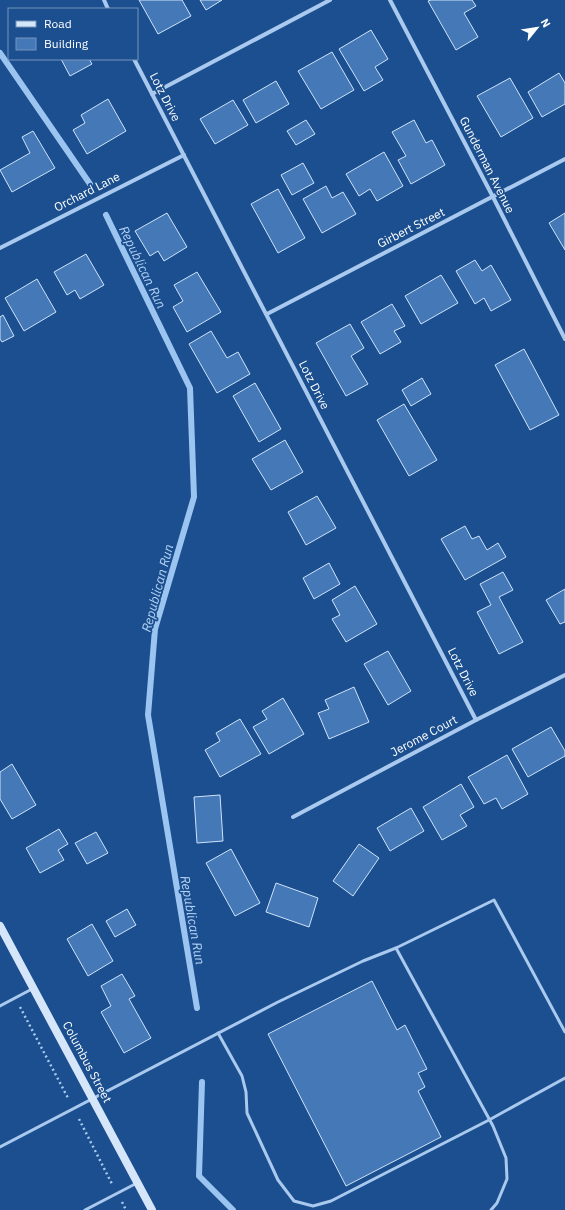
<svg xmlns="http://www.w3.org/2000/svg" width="565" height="1210" font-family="'IBM Plex Sans',sans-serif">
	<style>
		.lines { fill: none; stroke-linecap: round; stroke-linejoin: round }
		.stream { stroke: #9cc4f0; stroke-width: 6 }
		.building { fill: #4478b7; stroke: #cfe3fa }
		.path { stroke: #a9c9ee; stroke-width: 2.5; stroke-dasharray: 2 3; stroke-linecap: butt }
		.service { stroke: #a9c9ee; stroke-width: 3 }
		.minor { stroke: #a9c9ee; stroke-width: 4 }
		.secondary { stroke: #d6e6fa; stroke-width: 8 }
		.labels { text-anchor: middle; stroke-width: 3.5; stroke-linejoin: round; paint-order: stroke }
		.street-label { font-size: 12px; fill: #fff; stroke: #1b4f8f }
		.water-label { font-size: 13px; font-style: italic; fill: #b5d3f5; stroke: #1b4f8f }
	</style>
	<rect width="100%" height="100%" fill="#1b4f8f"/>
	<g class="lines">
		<g class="stream">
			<polyline points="0,53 90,184"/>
			<polyline points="106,215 190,388 194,497 155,629 148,715 197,1008"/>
			<polyline points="202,1082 199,1176 233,1210"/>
		</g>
	</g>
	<g class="building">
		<polygon points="139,0 182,0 191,16 158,34"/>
		<polygon points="200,0 222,0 206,10"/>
		<polygon points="431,0 472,0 476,6 464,13 478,37 456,50 428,1"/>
		<polygon points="371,30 388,59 375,67 383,80 364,91 339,49"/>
		<polygon points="332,52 354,90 321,109 298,71"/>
		<polygon points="61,59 89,59 92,64 70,76"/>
		<polygon points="559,73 565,83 565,104 542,117 528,92"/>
		<polygon points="510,78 533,118 501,137 477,96"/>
		<polygon points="276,81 289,104 256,123 243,100"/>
		<polygon points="108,99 126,131 87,154 73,130 85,123 81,115"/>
		<polygon points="233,100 248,125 215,144 200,119"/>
		<polygon points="306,120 315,134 296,145 287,131"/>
		<polygon points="414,120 426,143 432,140 445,165 411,184 398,160 406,156 392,132"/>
		<polygon points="33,131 55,168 12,192 0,170 30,153 22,137"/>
		<polygon points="384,152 403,186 377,201 370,189 359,196 346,174"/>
		<polygon points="303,163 314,183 292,195 281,175"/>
		<polygon points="326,186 332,198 343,192 356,214 322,233 303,199"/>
		<polygon points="278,189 305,238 278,253 251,204"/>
		<polygon points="167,213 187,247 164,261 158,251 150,256 135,231"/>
		<polygon points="565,213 565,250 549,223"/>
		<polygon points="86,254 104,285 80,299 75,290 67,295 54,272"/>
		<polygon points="475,260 482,271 491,265 511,300 491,311 484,298 475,304 456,271"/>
		<polygon points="197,272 221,312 187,332 173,307 183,301 174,285"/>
		<polygon points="441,275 458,303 421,324 405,296"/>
		<polygon points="37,279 56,312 24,331 5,298"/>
		<polygon points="392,304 405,326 394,331 401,342 380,354 361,322"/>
		<polygon points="3,315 14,336 2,342 0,339 0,317"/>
		<polygon points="350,324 364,348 351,356 368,384 346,396 316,343"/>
		<polygon points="211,331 227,358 238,352 250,374 217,393 189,344"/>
		<polygon points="524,349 559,415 530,430 495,365"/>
		<polygon points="422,378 431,394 411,406 402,390"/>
		<polygon points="255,383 281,429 259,442 233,396"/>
		<polygon points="404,404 437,460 409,476 377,420"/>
		<polygon points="285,440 303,472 271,490 252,459"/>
		<polygon points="317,496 336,528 306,545 288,512"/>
		<polygon points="465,526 472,539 479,536 487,550 498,543 506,557 465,580 441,539"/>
		<polygon points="329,563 340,584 314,599 303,578"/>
		<polygon points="503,572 513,590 499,597 523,642 499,654 477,612 491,605 480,584"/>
		<polygon points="355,586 377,624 346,642 332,619 340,615 332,600"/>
		<polygon points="565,589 565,622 560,624 546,600"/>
		<polygon points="388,651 411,691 388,705 364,664"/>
		<polygon points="354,687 369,722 329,739 318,713 329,709 325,700"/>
		<polygon points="283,698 304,734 269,754 253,727 267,719 262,711"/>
		<polygon points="240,719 261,754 220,777 205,750 220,741 216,733"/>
		<polygon points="551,727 565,751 565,756 528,777 512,749"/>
		<polygon points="507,755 528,794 502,809 496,798 484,804 468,777"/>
		<polygon points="12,764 36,805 12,819 0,799 0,772"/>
		<polygon points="461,784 474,807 460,815 467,826 442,840 423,807"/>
		<polygon points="220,795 223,841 197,843 194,797"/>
		<polygon points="411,808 424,831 390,851 377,828"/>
		<polygon points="59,829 68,844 58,850 64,860 40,873 26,848"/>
		<polygon points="96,832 108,853 87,864 75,843"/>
		<polygon points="359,844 379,858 353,896 333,881"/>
		<polygon points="231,849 260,903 235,916 206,863"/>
		<polygon points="276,883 318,898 309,927 266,912"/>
		<polygon points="127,909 136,925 115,937 106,921"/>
		<polygon points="92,924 113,961 88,976 67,939"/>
		<polygon points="122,974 135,996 129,999 151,1038 124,1053 101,1012 111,1006 101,986"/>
		<polygon points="372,981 397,1030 405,1025 427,1069 418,1073 425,1087 418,1091 441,1137 346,1186 268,1034"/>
	</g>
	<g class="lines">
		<g class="path">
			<polyline points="20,1007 68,1098"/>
			<polyline points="79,1119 112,1184"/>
			<polyline points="122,1202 126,1210"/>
		</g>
		<g class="service">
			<polyline points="396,948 494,900 565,1032"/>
			<polyline points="0,1006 32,989"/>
			<polyline points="218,1033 242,1076 246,1092 247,1113 278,1180 294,1201 313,1206 331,1201 489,1120 565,1078"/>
			<polyline points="0,1147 278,1002 363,961 396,948 493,1126 506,1158 507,1179 497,1203 491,1210"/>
			<polyline points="85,1210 137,1183"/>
		</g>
		<g class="minor">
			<polyline points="104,0 108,9"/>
			<polyline points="390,0 493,197 565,339"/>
			<polyline points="134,59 476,720"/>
			<polyline points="152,94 330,0"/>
			<polyline points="0,248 184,155"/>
			<polyline points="267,314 565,159"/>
			<polyline points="293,817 476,720 565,675"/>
		</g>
		<polyline class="secondary" points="0,926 152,1210"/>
	</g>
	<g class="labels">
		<g class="street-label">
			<text transform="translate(165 97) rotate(63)" y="4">Lotz Drive</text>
			<text transform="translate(487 165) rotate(63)" y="4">Gunderman Avenue</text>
			<text transform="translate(87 192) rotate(-27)" y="4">Orchard Lane</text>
			<text transform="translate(411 228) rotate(-27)" y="4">Girbert Street</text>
			<text transform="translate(314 385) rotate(63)" y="4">Lotz Drive</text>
			<text transform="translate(463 672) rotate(63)" y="4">Lotz Drive</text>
			<text transform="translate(424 736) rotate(-28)" y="4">Jerome Court</text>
			<text transform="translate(87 1062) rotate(62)" y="4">Columbus Street</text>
		</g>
		<g class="water-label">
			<text transform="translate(143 267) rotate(64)" y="5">Republican Run</text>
			<text transform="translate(157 588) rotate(-75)" y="5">Republican Run</text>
			<text transform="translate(193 920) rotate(80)" y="5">Republican Run</text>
		</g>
	</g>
	<rect x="8" y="8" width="130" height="52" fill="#1b4f8f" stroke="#7695bc"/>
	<rect x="16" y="21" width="20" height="6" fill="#d6e6fa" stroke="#7695bc"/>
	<text x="44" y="28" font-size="12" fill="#ffffff">Road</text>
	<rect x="16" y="38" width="20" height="12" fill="#4478b7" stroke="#7695bc"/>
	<text x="44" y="48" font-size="12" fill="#ffffff">Building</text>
	<g transform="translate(537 28) rotate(60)" stroke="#1b4f8f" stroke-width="3" paint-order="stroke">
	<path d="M0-3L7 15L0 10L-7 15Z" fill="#ffffff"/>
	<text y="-6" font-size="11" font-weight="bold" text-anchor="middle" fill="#ffffff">N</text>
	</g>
</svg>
